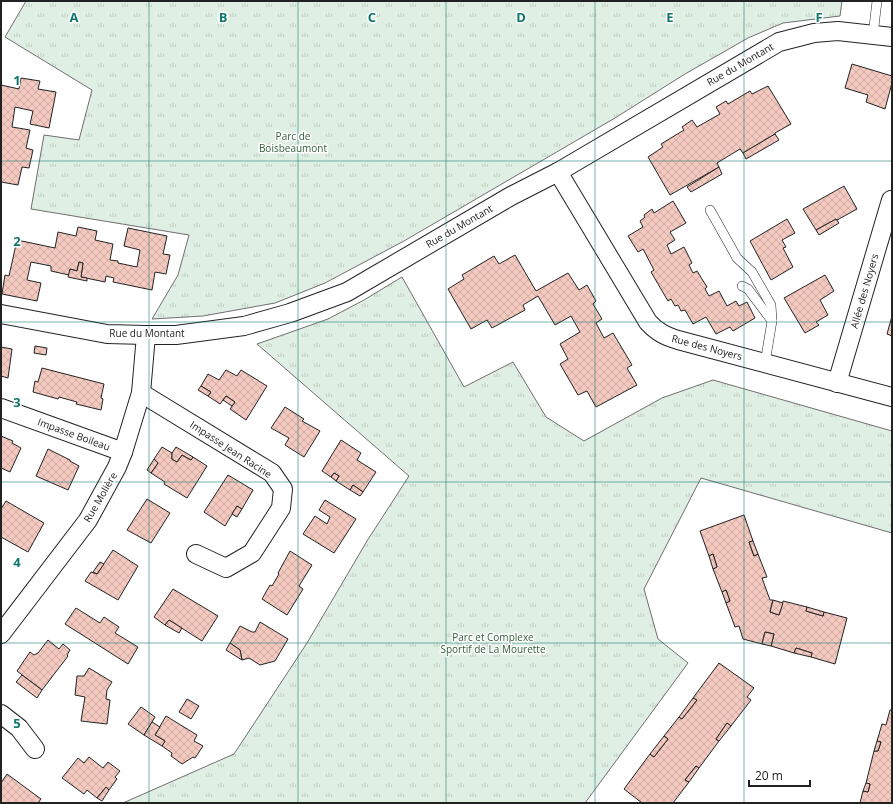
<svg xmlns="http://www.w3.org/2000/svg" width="893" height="804" font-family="'Open Sans',sans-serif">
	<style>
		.park { fill: url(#park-tufts); stroke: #6f6f6f }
		.building { fill: url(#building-cross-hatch); stroke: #222 }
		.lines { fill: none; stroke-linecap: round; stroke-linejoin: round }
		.service-casing { stroke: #222; stroke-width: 10 }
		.minor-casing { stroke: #222; stroke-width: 20 }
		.service { stroke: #fff; stroke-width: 9 }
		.minor { stroke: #fff; stroke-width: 18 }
		.grid { fill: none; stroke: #0f766e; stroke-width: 1; stroke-opacity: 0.55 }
		.labels { text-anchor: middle; stroke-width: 3; stroke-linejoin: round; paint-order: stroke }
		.street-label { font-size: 10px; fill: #222; stroke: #fff }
		.park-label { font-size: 10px; fill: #2f5e38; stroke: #fff }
		.grid-label { font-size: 13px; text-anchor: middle; font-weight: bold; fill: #0f766e; stroke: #fff; stroke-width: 3; stroke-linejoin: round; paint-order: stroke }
	</style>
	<defs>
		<pattern id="park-tufts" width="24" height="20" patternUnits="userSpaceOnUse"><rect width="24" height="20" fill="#e0efe3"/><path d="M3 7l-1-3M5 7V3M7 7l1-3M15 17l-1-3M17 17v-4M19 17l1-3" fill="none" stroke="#c0cdc2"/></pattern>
		<pattern id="building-cross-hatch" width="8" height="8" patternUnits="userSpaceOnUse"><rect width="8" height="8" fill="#f3c9c0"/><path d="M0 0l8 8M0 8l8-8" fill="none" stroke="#d0aca5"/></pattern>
	</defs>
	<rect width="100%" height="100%" fill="#fff"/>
	<g class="park">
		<polygon points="26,1 842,1 840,16 783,23 748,38 685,74 615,118 404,241 325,283 275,303 203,316 152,319 178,275 189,235 31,209 44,135 79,140 92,90 5,37"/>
		<polygon points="402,277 464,387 513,362 546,417 584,441 662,398 713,380 892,431 892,533 701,478 644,589 658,639 688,663 585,803 123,803 234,754 307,643 367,541 409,476 257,344 328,319 364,300"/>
	</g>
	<g class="building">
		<polygon points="852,64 892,76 892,83 885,109 866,102 868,95 845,88"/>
		<polygon points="21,78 40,81 38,89 56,92 49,128 30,124 33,111 15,107 12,127 30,130 26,148 33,150 29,168 22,167 18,185 1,182 1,183 1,85 19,89"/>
		<polygon points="768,86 791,124 775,133 775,134 743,153 740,149 717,163 719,167 670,195 648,157 663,147 661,144 684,130 682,127 692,120 697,127 720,114 716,107 726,101 728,104 750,91 752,94"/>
		<polygon points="775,134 779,140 746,159 743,153"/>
		<polygon points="719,167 722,174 691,192 687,187"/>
		<polygon points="844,186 857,209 837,220 836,219 816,230 803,209"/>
		<polygon points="673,201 686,223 670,232 675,240 667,245 671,254 684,247 692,263 689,265 693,273 697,271 707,287 705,289 709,296 719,291 727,306 736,301 739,306 747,302 755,318 733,331 730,327 716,334 706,317 693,324 685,310 681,311 678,305 675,306 671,299 668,301 651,272 654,270 643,249 638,252 628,236 643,227 640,221 645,217 644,215 652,209 654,213"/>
		<polygon points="787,219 795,233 782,240 786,247 783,248 793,267 771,280 750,241"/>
		<polygon points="836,219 839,223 819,235 816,230"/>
		<polygon points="78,227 97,231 95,240 113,244 110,260 118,261 118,263 137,267 140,250 124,246 128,228 167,236 163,254 170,255 166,274 155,272 152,290 113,282 114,278 106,276 105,282 81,277 83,263 79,262 77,271 70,269 69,275 51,271 51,266 31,262 27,280 41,283 37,301 2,294 5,275 9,276 17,240 55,248 58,232 76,236"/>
		<polygon points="515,255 536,291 568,273 579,290 587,285 596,301 593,304 602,319 596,323 604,338 613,333 632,365 627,368 637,385 596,407 587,391 578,395 560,364 568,359 560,344 580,332 571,316 555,325 538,296 523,305 525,310 492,328 487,320 471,329 448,289 464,279 462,275 494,256 499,264"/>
		<polygon points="79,262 83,263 81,277 87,278 87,281 68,277 70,269 77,271"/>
		<polygon points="825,275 834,291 820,300 828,315 816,322 819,325 805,333 784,298"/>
		<polygon points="892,316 892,336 887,334"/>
		<polygon points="35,346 47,348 46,355 34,353"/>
		<polygon points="1,347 12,349 8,378 1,376"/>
		<polygon points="42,368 104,384 101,398 103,399 101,410 76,404 77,402 59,397 58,399 33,392 35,381 38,382"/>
		<polygon points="226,370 237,376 241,370 267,386 246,420 230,409 235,402 226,396 220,404 208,396 211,392 201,386 208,374 219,380"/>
		<polygon points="201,386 211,392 208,396 198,390"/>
		<polygon points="226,396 235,402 232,406 223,400"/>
		<polygon points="285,407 304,419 302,421 320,431 304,457 285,445 289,438 271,428"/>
		<polygon points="1,436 13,441 12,443 21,448 10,472 1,468"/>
		<polygon points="341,440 361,453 357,460 376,472 363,492 353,485 350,490 336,481 339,476 334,473 331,477 322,471"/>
		<polygon points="162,447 172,453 172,459 177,462 182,455 191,460 193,457 207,466 187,498 164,484 165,482 151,473 158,463 154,459"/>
		<polygon points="176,447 193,457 191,460 182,455 177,462 172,459 172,453"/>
		<polygon points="48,449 70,460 70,461 79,466 68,490 36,476"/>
		<polygon points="154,459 158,463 151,473 147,470"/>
		<polygon points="334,473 339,476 336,481 331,477"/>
		<polygon points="228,475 253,490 242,509 237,506 225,526 204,512"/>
		<polygon points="353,485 363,492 360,496 350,490"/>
		<polygon points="147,499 170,513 151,543 127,530"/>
		<polygon points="325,500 356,519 334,553 303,534 315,516 327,524 330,517 319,510"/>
		<polygon points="6,501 44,523 28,552 1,537 1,509"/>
		<polygon points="237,506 242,509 237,517 232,514"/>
		<polygon points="744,515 753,541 749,542 754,556 758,554 767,577 762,578 770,600 773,600 770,612 779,615 783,601 807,607 806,611 823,616 824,612 847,618 835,664 811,657 812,653 796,648 794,653 771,646 774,634 765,632 762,644 743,639 739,626 735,627 726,603 730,601 726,590 722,592 713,569 717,567 713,554 709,556 700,531"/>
		<polygon points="753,541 758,554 754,556 749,542"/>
		<polygon points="113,550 138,566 118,600 85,581 91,572 97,574"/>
		<polygon points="290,551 312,565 299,586 303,589 287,615 262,599 270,585 272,586 279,574 278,573"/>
		<polygon points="713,554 717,567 713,569 709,556"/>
		<polygon points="100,562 104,564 97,574 93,572"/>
		<polygon points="173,589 218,616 202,641 169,620 165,625 154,617"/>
		<polygon points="726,590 730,601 726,603 722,592"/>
		<polygon points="773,600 783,603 779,615 770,612"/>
		<polygon points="807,607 824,612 823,616 806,611"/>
		<polygon points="76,608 100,623 104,617 119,627 115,633 138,647 128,664 65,624"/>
		<polygon points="169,620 182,628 179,633 165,625"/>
		<polygon points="260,622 288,639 275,661 260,665 249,658 242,660 240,650 230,643 240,626 252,632 255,632"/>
		<polygon points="765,632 774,634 771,646 762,644"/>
		<polygon points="48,640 59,649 63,644 70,650 67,655 68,656 42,690 17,671 30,652 34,655 38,653"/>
		<polygon points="230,643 240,650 242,660 226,650"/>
		<polygon points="796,648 812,653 811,657 794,653"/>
		<polygon points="719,663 754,688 747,697 751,700 731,726 727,723 716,739 719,741 699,768 696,766 685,780 689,782 673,803 642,803 624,789 650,754 654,757 668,739 664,736 679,717 682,719 697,700 693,698"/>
		<polygon points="89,668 112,682 107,690 106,699 110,700 107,724 81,721 85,697 75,695 77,676 84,676"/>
		<polygon points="22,675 42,690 37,698 16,682"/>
		<polygon points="693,698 697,700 682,719 679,717"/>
		<polygon points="187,699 199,706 191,719 179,712"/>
		<polygon points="141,707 155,717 144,735 128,724"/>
		<polygon points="890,710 892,710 892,803 860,803 863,791 868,792 870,784 866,783 874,751 878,751 881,742 877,741 882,724 886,725"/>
		<polygon points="166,716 197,735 194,741 203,746 195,758 193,757 182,764 171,756 172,753 162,746 165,741 155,735"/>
		<polygon points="152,722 160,727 155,735 165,741 162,746 144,735"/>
		<polygon points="727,723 731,726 719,741 716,739"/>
		<polygon points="664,736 668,739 654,757 650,754"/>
		<polygon points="877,741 881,742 878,751 874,751"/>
		<polygon points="89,757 103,768 108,762 120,771 115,777 117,779 109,790 106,787 97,798 87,790 84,794 62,778 78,758 84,763"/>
		<polygon points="696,766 699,768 689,782 685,780"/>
		<polygon points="7,774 41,799 38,803 1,803 1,783"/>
		<polygon points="866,783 870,784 868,792 863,791"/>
		<polygon points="106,787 109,790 102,801 97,798"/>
	</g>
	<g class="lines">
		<g class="service-casing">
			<g id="service">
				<polyline points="873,35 877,1"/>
				<polyline points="710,210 737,258 752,272 771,305 772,321 765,363"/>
				<polyline points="742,286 748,289 772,321"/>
			</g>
		</g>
		<g class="minor-casing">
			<g id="minor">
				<path d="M558,172L648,322C657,332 665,336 678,340L892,397"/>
				<polyline points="1,314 107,334 146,335 176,335 244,326 290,313 347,292 511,196 558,172 779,42 814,33 838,31 892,37"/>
				<polyline points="837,383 891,200 892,201"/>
				<polyline points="141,393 272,473 283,489 281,508 252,553 226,568 196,554"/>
				<polyline points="1,408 123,452"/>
				<polyline points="1,634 88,520 117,467 123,452 141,393 146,335"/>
				<polyline points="1,714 19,728 35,749"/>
			</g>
		</g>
		<use href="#service" class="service"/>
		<use href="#minor" class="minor"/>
	</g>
	<path class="grid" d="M149,1V803M298,1V803M446,1V803M595,1V803M744,1V803M1,161H892M1,322H892M1,482H892M1,643H892"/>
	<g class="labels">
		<g class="street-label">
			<text transform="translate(740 64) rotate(-30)" y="4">Rue du Montant</text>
			<text transform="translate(459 226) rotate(-30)" y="4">Rue du Montant</text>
			<text transform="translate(864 291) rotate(-74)" y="4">Allée des Noyers</text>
			<text x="147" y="337">Rue du Montant</text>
			<text transform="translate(707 347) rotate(15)" y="4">Rue des Noyers</text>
			<text transform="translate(74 434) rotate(20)" y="4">Impasse Boileau</text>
			<text transform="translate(231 449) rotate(33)" y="4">Impasse Jean Racine</text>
			<text transform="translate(100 497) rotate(-60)" y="4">Rue Molière</text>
		</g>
		<g class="park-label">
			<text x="293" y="140">Parc de<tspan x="293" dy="12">Boisbeaumont</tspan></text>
			<text x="493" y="641">Parc et Complexe<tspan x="493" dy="12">Sportif de La Mourette</tspan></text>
		</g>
	</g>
	<g class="grid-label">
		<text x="74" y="22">A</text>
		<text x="223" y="22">B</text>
		<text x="372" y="22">C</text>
		<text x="521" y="22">D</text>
		<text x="670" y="22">E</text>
		<text x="819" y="22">F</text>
		<text x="17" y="85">1</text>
		<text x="17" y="246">2</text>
		<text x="17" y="407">3</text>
		<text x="17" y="567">4</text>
		<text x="17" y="728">5</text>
	</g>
	<rect width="893" height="804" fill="none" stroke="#222222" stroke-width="4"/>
	<path d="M749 780v6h61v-6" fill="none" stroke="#222222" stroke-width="2"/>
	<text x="755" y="780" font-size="12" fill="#222222" stroke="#ffffff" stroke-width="3" paint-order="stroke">20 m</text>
</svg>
